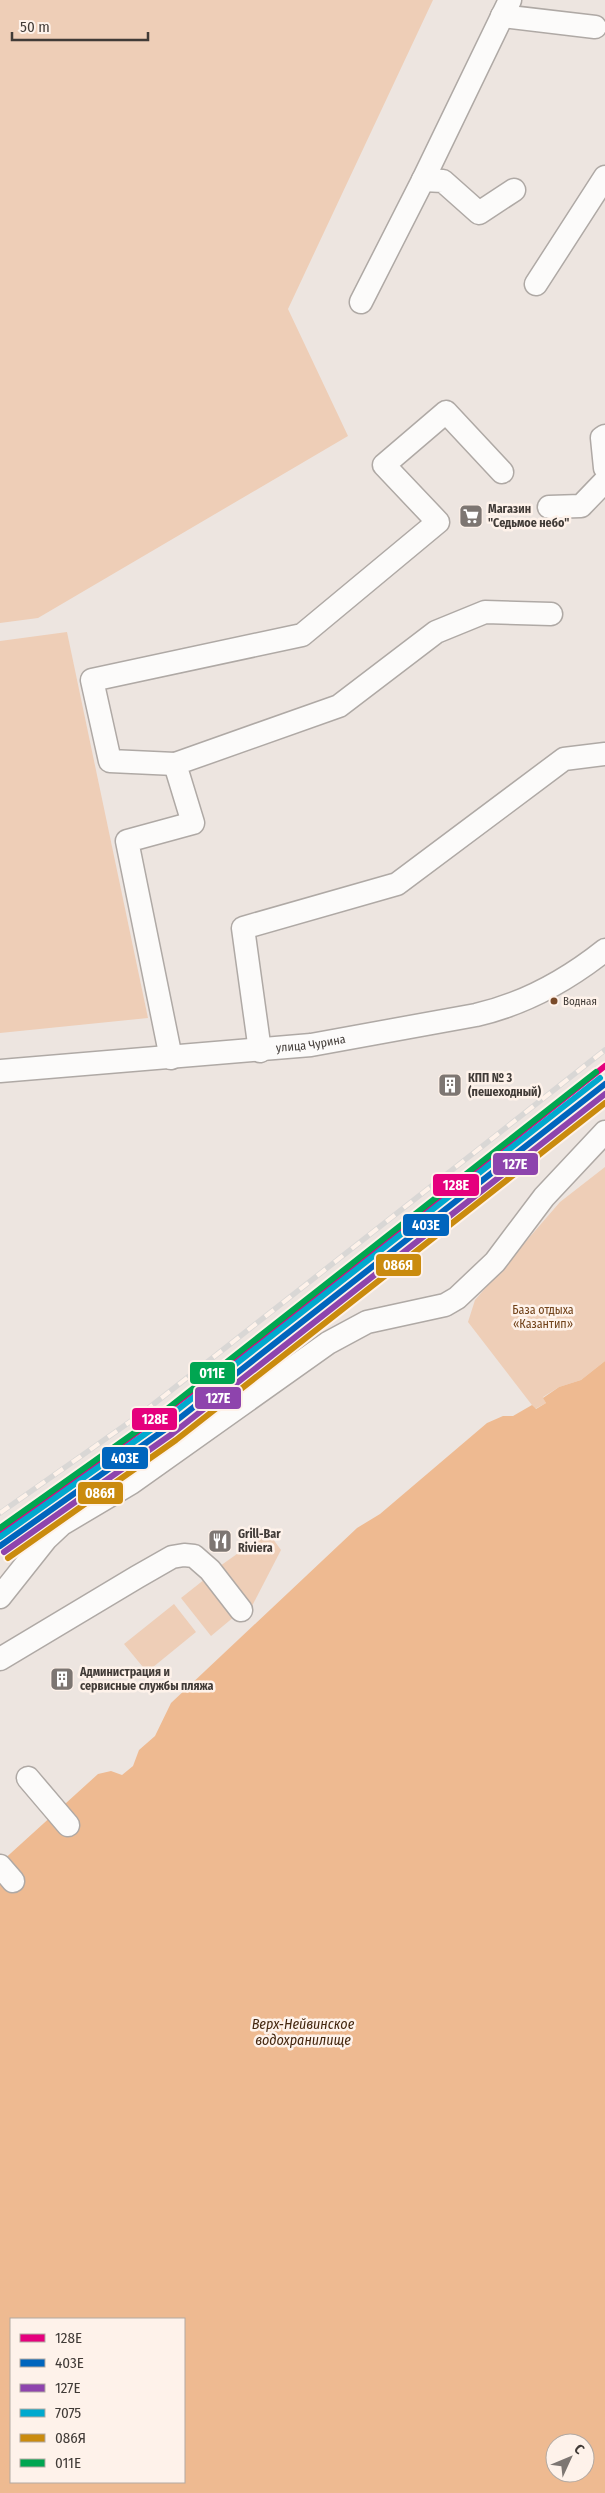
<svg xmlns="http://www.w3.org/2000/svg" width="605" height="2493" font-family="'Fira Sans Condensed',sans-serif">
	<style>
		.green { fill: #eeceb7 }
		.water { fill: #eeba91; fill-rule: evenodd }
		.lines { fill: none; stroke-linecap: round; stroke-linejoin: round }
		.minor-casing { stroke: #afa9a5; stroke-width: 25 }
		.minor { stroke: #fcfbfa; stroke-width: 22 }
		.rail-casing { stroke: #d9d7d5; stroke-width: 5.5 }
		.rail { stroke: #fef2ea; stroke-width: 4; stroke-dasharray: 11; stroke-linecap: butt }
		.rail-1-casing { stroke: #fef2ea; stroke-width: 10 }
		.rail-2-casing { stroke: #fef2ea; stroke-width: 10 }
		.rail-3-casing { stroke: #fef2ea; stroke-width: 10 }
		.rail-4-casing { stroke: #fef2ea; stroke-width: 10 }
		.rail-5-casing { stroke: #fef2ea; stroke-width: 10 }
		.rail-6-casing { stroke: #fef2ea; stroke-width: 10 }
		.rail-1 { stroke: #e5007d; stroke-width: 6 }
		.rail-2 { stroke: #0065bd; stroke-width: 6 }
		.rail-3 { stroke: #8e44ad; stroke-width: 6 }
		.rail-4 { stroke: #00a9ce; stroke-width: 6 }
		.rail-5 { stroke: #ca8b0e; stroke-width: 6 }
		.rail-6 { stroke: #00a651; stroke-width: 6 }
		.bus-dot { fill: #7a4b2a; stroke: #fef2ea; stroke-width: 2 }
		.labels { text-anchor: middle; stroke-width: 5; stroke-linejoin: round; paint-order: stroke }
		.bus-label { font-size: 11px; fill: #413b37; stroke: #fef2ea; text-anchor: start }
		.poi-label { font-size: 12px; font-weight: bold; fill: #413b37; stroke: #fef2ea; text-anchor: start }
		.street-label { font-size: 12px; fill: #413b37; stroke: #fef2ea }
		.park-label { font-size: 12px; fill: #72431a; stroke: #fef2ea }
		.water-label { font-size: 14px; font-style: italic; fill: #43260e; stroke: #fef2ea }
		.line-badge { stroke: #fef2ea; stroke-width: 2 }
		.badge-label { font-size: 14px; text-anchor: middle; font-weight: bold; fill: #fff }
	</style>
	<rect width="100%" height="100%" fill="#ede5e0"/>
	<g class="green">
		<polygon points="0,0 433,0 288,309 348,436 38,618 0,623"/>
		<polygon points="67,632 148,1018 0,1033 0,641"/>
		<polygon points="605,1167 605,1361 581,1380 559,1387 543,1397 546,1403 535,1409 468,1322 475,1300 560,1202"/>
		<polygon points="268,1532 281,1550 251,1608 220,1566"/>
		<polygon points="205,1579 235,1616 211,1636 181,1598"/>
		<polygon points="174,1604 196,1632 147,1672 124,1644"/>
	</g>
	<path class="water" d="M605,1361V2493H0V1863L98,1774L111,1771L122,1775L133,1766L139,1750L155,1736L171,1703L357,1528L380,1514L487,1423L503,1416H513L532,1405L536,1409L546,1403L543,1398L559,1387L581,1380ZM11,2319H184V2482H11ZM555,2443H585V2473H555Z"/>
	<g class="lines">
		<g class="minor-casing">
			<g id="minor">
				<polyline points="502,16 595,27"/>
				<polyline points="423,180 443,181 479,213 514,190"/>
				<polyline points="536,284 605,177"/>
				<polyline points="361,302 423,180 510,0"/>
				<polyline points="605,436 602,438 605,468"/>
				<polyline points="549,507 581,506 605,481"/>
				<polyline points="175,764 110,761 92,680 302,635 438,522 384,465 446,412 502,472"/>
				<polyline points="260,1051 243,928 397,884 564,759 605,754"/>
				<polyline points="171,1058 127,841 193,823 175,764 339,706 436,632 485,612 551,614"/>
				<path id="s1" d="M0,1071L311,1045L476,1015C524,1004 566,981 605,950"/>
				<polyline points="0,1597 46,1539 62,1524 131,1483 328,1343 367,1322 445,1305 457,1298 495,1262 544,1197 605,1132"/>
				<polyline points="0,1659 137,1577 172,1557 184,1555 194,1556 210,1570 241,1610"/>
				<polyline points="28,1778 68,1825"/>
				<polyline points="0,1866 13,1881"/>
			</g>
		</g>
		<use href="#minor" class="minor"/>
		<g class="rail-casing">
			<polyline id="rail" points="0,1513 141,1414 605,1050"/>
		</g>
		<use href="#rail" class="rail"/>
		<g class="rail-1-casing">
			<path id="rail-1" d="M0,1531C209,1386 406,1224 605,1066"/>
		</g>
		<g class="rail-2-casing">
			<polyline id="rail-2" points="0,1546 167,1428 605,1084"/>
		</g>
		<g class="rail-3-casing">
			<polyline id="rail-3" points="4,1552 172,1434 605,1094"/>
		</g>
		<g class="rail-4-casing">
			<polyline id="rail-4" points="0,1537 162,1422 600,1078"/>
		</g>
		<g class="rail-5-casing">
			<polyline id="rail-5" points="8,1558 176,1440 605,1103"/>
		</g>
		<g class="rail-6-casing">
			<polyline id="rail-6" points="0,1528 158,1416 596,1072"/>
		</g>
		<use href="#rail-1" class="rail-1"/>
		<use href="#rail-2" class="rail-2"/>
		<use href="#rail-3" class="rail-3"/>
		<use href="#rail-4" class="rail-4"/>
		<use href="#rail-5" class="rail-5"/>
		<use href="#rail-6" class="rail-6"/>
	</g>
	<defs>
		<g id="supermarket-square" transform="scale(1.25)"><rect x="-9" y="-9" width="18" height="18" rx="4" fill="#7d7672" stroke="#fef2ea"/><path d="M-6-5.5h2.5l.6 2H6L4.5 2H-2.5L-4.4-4H-6ZM-1.5 3.2a1.3 1.3 0 1 0 .1 0ZM3 3.2a1.3 1.3 0 1 0 .1 0Z" fill="#fff"/></g>
		<g id="building-square" transform="scale(1.25)"><rect x="-9" y="-9" width="18" height="18" rx="4" fill="#7d7672" stroke="#fef2ea"/><path d="M-4-6H4V6H1V3H-1V6H-4ZM-2.5-4.3h1.7v1.8h-1.7ZM.8-4.3h1.7v1.8H.8ZM-2.5-1h1.7V.8h-1.7ZM.8-1h1.7V.8H.8Z" fill="#fff"/></g>
		<g id="restaurant-square" transform="scale(1.25)"><rect x="-9" y="-9" width="18" height="18" rx="4" fill="#7d7672" stroke="#fef2ea"/><path d="M-5-6h1v4h1v-4h1v4h1v-4h1v5L-1.5 .5V6h-2V.5L-5-1ZM5-6V6H3V1.5H1.5Q1.5-4 5-6Z" fill="#fff"/></g>
	</defs>
	<g fill-rule="evenodd">
		<use href="#supermarket-square" x="471" y="516"/>
		<use href="#building-square" x="450" y="1085"/>
		<use href="#restaurant-square" x="220" y="1541"/>
		<use href="#building-square" x="62" y="1679"/>
	</g>
	<circle class="bus-dot" cx="554" cy="1001" r="4.5"/>
	<g class="labels">
		<g class="bus-label">
			<text x="563" y="1005">Водная</text>
		</g>
		<g class="poi-label">
			<text x="488" y="513">Магазин<tspan x="488" dy="14">"Седьмое небо"</tspan></text>
			<text x="468" y="1082">КПП № 3<tspan x="468" dy="14">(пешеходный)</tspan></text>
			<text x="238" y="1538">Grill-Bar<tspan x="238" dy="14">Riviera</tspan></text>
			<text x="80" y="1676">Администрация и<tspan x="80" dy="14">сервисные службы пляжа</tspan></text>
		</g>
		<g class="street-label">
			<text dy="4" stroke="none"><textPath href="#s1" startOffset="312">улица Чурина</textPath></text>
		</g>
		<g class="park-label">
			<text x="543" y="1314">База отдыха<tspan x="543" dy="14">«Казантип»</tspan></text>
		</g>
		<g class="water-label">
			<text x="303" y="2029">Верх-Нейвинское<tspan x="303" dy="16">водохранилище</tspan></text>
		</g>
	</g>
	<g class="line-badge">
		<rect x="492" y="1152" width="47" height="24" rx="5" fill="#8e44ad"/>
		<rect x="432" y="1173" width="48" height="24" rx="5" fill="#e5007d"/>
		<rect x="402" y="1213" width="48" height="24" rx="5" fill="#0065bd"/>
		<rect x="375" y="1253" width="47" height="24" rx="5" fill="#ca8b0e"/>
		<rect x="189" y="1361" width="47" height="24" rx="5" fill="#00a651"/>
		<rect x="194" y="1386" width="48" height="24" rx="5" fill="#8e44ad"/>
		<rect x="131" y="1407" width="47" height="24" rx="5" fill="#e5007d"/>
		<rect x="101" y="1446" width="48" height="24" rx="5" fill="#0065bd"/>
		<rect x="77" y="1481" width="47" height="24" rx="5" fill="#ca8b0e"/>
	</g>
	<g class="badge-label">
		<text x="515" y="1169">127Е</text>
		<text x="456" y="1190">128Е</text>
		<text x="426" y="1230">403Е</text>
		<text x="398" y="1270">086Я</text>
		<text x="212" y="1378">011Е</text>
		<text x="218" y="1403">127Е</text>
		<text x="155" y="1424">128Е</text>
		<text x="125" y="1463">403Е</text>
		<text x="100" y="1498">086Я</text>
	</g>
	<rect x="10" y="2318" width="175" height="165" fill="#fef2ea" stroke="#b2a9a2"/>
	<rect x="20" y="2334" width="25" height="8" fill="#e5007d" stroke="#b2a9a2"/>
	<text x="55" y="2343" font-size="15" fill="#413b37">128Е</text>
	<rect x="20" y="2359" width="25" height="8" fill="#0065bd" stroke="#b2a9a2"/>
	<text x="55" y="2368" font-size="15" fill="#413b37">403Е</text>
	<rect x="20" y="2384" width="25" height="8" fill="#8e44ad" stroke="#b2a9a2"/>
	<text x="55" y="2393" font-size="15" fill="#413b37">127Е</text>
	<rect x="20" y="2409" width="25" height="8" fill="#00a9ce" stroke="#b2a9a2"/>
	<text x="55" y="2418" font-size="15" fill="#413b37">7075</text>
	<rect x="20" y="2434" width="25" height="8" fill="#ca8b0e" stroke="#b2a9a2"/>
	<text x="55" y="2443" font-size="15" fill="#413b37">086Я</text>
	<rect x="20" y="2459" width="25" height="8" fill="#00a651" stroke="#b2a9a2"/>
	<text x="55" y="2468" font-size="15" fill="#413b37">011Е</text>
	<g transform="translate(570 2458) rotate(46)"><circle r="24" fill="#fef2ea" stroke="#b2a9a2"/>
	<path d="M0-4L9 19L0 12L-9 19Z" fill="#7d7672"/>
	<text y="-8" font-size="14" font-weight="bold" text-anchor="middle" fill="#413b37">С</text>
	</g>
	<path d="M12 32v8h136v-8" fill="none" stroke="#413b37" stroke-width="2.5"/>
	<text x="20" y="32" font-size="15" fill="#413b37" stroke="#fef2ea" stroke-width="4" paint-order="stroke">50 m</text>
</svg>
